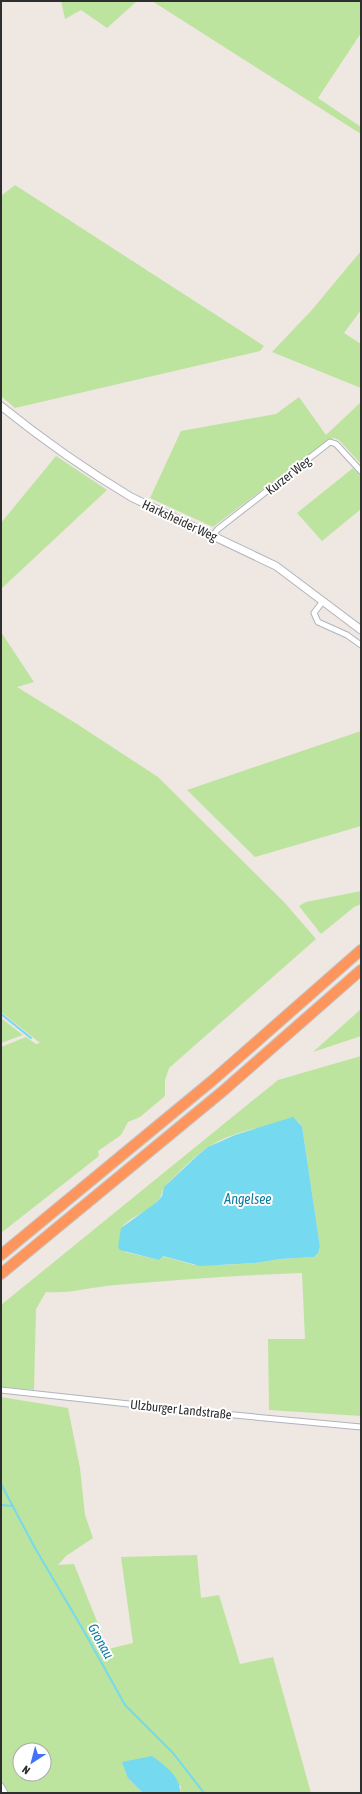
<svg xmlns="http://www.w3.org/2000/svg" width="362" height="1794" font-family="'Asap Condensed',sans-serif">
	<style>
		.green { fill: #bce49e; fill-rule: evenodd }
		.water { fill: #75d9ef }
		.lines { fill: none; stroke-linecap: round; stroke-linejoin: round }
		.stream { stroke: #75d9ef; stroke-width: 2 }
		.minor-casing { stroke: #b1b4be; stroke-width: 7 }
		.secondary-casing { stroke: #b1b4be; stroke-width: 9 }
		.motorway-casing { stroke: #c4c4c4; stroke-width: 12 }
		.minor { stroke: #fff; stroke-width: 5 }
		.secondary { stroke: #fff; stroke-width: 7 }
		.motorway { stroke: #fe955c; stroke-width: 10 }
		.labels { text-anchor: middle; stroke-width: 4; stroke-linejoin: round; paint-order: stroke }
		.street-label { font-size: 13px; fill: #2e2e2e; stroke: #fff }
		.water-label { font-size: 14px; font-style: italic; fill: #0e7ba2; stroke: #fff }
	</style>
	<rect width="100%" height="100%" fill="#efe7e1"/>
	<g class="green">
		<polygon points="61,1 137,1 107,28 81,10 65,19"/>
		<polygon points="152,1 361,1 361,33 318,98 361,127 361,134"/>
		<polygon points="15,185 264,346 260,351 15,408 1,396 1,196"/>
		<polygon points="361,251 361,310 344,333 361,344 361,388 272,352 311,311"/>
		<polygon points="299,397 326,435 361,402 361,464 339,440 334,438 328,440 213,527 150,498 181,431 276,414"/>
		<polygon points="56,456 107,490 1,589 1,523"/>
		<polygon points="353,468 361,476 361,509 322,541 297,513"/>
		<polygon points="1,632 34,682 17,687 77,724 158,777 284,902 316,939 169,1068 165,1080 165,1096 140,1117 128,1122 121,1135 98,1151 99,1156 1,1233 1,1047 26,1037 36,1044 40,1043 1,1012"/>
		<polygon points="361,731 361,826 255,857 187,790"/>
		<polygon points="361,891 361,904 354,907 321,934 299,906 306,902"/>
		<polygon points="361,1009 361,1036 313,1052"/>
		<polygon points="1,1018 23,1035 1,1043"/>
		<path d="M361,1056V1416L269,1410L268,1339H305L302,1273C239,1275 177,1280 115,1285C92,1287 68,1294 46,1292L36,1309L34,1390L1,1387V1305L278,1080ZM298,1121L302,1126L320,1247L318,1253L314,1257L280,1259L256,1263L223,1265H194L162,1256L159,1260L125,1252L121,1228C131,1216 148,1212 158,1201C162,1196 162,1189 166,1185C179,1172 192,1158 207,1148C233,1130 268,1126 298,1121Z"/>
		<path d="M1,1397L68,1408L80,1468L85,1515L93,1538L66,1556L58,1565L74,1564L108,1649L133,1643L121,1557L197,1555L201,1598L219,1595L240,1664L273,1657L311,1793H180L181,1786L128,1778L143,1793H1ZM20,1750H44V1774H20Z"/>
	</g>
	<g class="water">
		<polygon points="293,1117 302,1126 320,1247 318,1253 314,1257 280,1259 256,1263 200,1266 163,1256 159,1260 120,1250 118,1247 121,1228 157,1202 162,1196 164,1187 197,1156 208,1147 235,1135"/>
		<path d="M152,1756C164,1765 181,1776 180,1793H143L128,1778L122,1762Z"/>
	</g>
	<g class="lines">
		<g class="stream">
			<polyline points="1,1014 31,1038"/>
			<polyline points="1,1484 35,1548 85,1633 125,1705 173,1753 204,1793"/>
			<polyline points="1,1505 13,1506"/>
		</g>
		<g class="minor-casing">
			<g id="minor">
				<polyline points="213,535 218,529 330,442 336,444 361,471"/>
				<polyline points="323,601 314,613 318,622 347,635 361,645"/>
				<polyline points="1,1390 202,1412 361,1427"/>
				<polyline points="1,1786 5,1793"/>
			</g>
		</g>
		<g class="secondary-casing">
			<path id="secondary" d="M1,406C42,439 86,470 131,497L276,566L361,630"/>
		</g>
		<g class="motorway-casing">
			<g id="motorway">
				<polyline points="1,1255 213,1080 361,950"/>
				<polyline points="1,1274 223,1091 361,970"/>
			</g>
		</g>
		<use href="#minor" class="minor"/>
		<use href="#secondary" class="secondary"/>
		<use href="#motorway" class="motorway"/>
	</g>
	<g class="labels">
		<g class="street-label">
			<text transform="translate(288 475) rotate(-38)" y="5">Kurzer Weg</text>
			<text transform="translate(180 520) rotate(25)" y="5">Harksheider Weg</text>
			<text transform="translate(181 1409) rotate(6)" y="5">Ulzburger Landstraße</text>
		</g>
		<g class="water-label">
			<text x="248" y="1204">Angelsee</text>
			<text transform="translate(101 1641) rotate(61)" y="5">Gronau</text>
		</g>
	</g>
	<rect width="362" height="1794" fill="none" stroke="#2e2e2e" stroke-width="4"/>
	<g transform="translate(32 1762) rotate(216)"><circle r="19" fill="#ffffff" stroke="#ababab"/>
	<path d="M0-3L7 15L0 10L-7 15Z" fill="#4273fa"/>
	<text y="-6" font-size="11" font-weight="bold" text-anchor="middle" fill="#2e2e2e">N</text>
	</g>
</svg>
